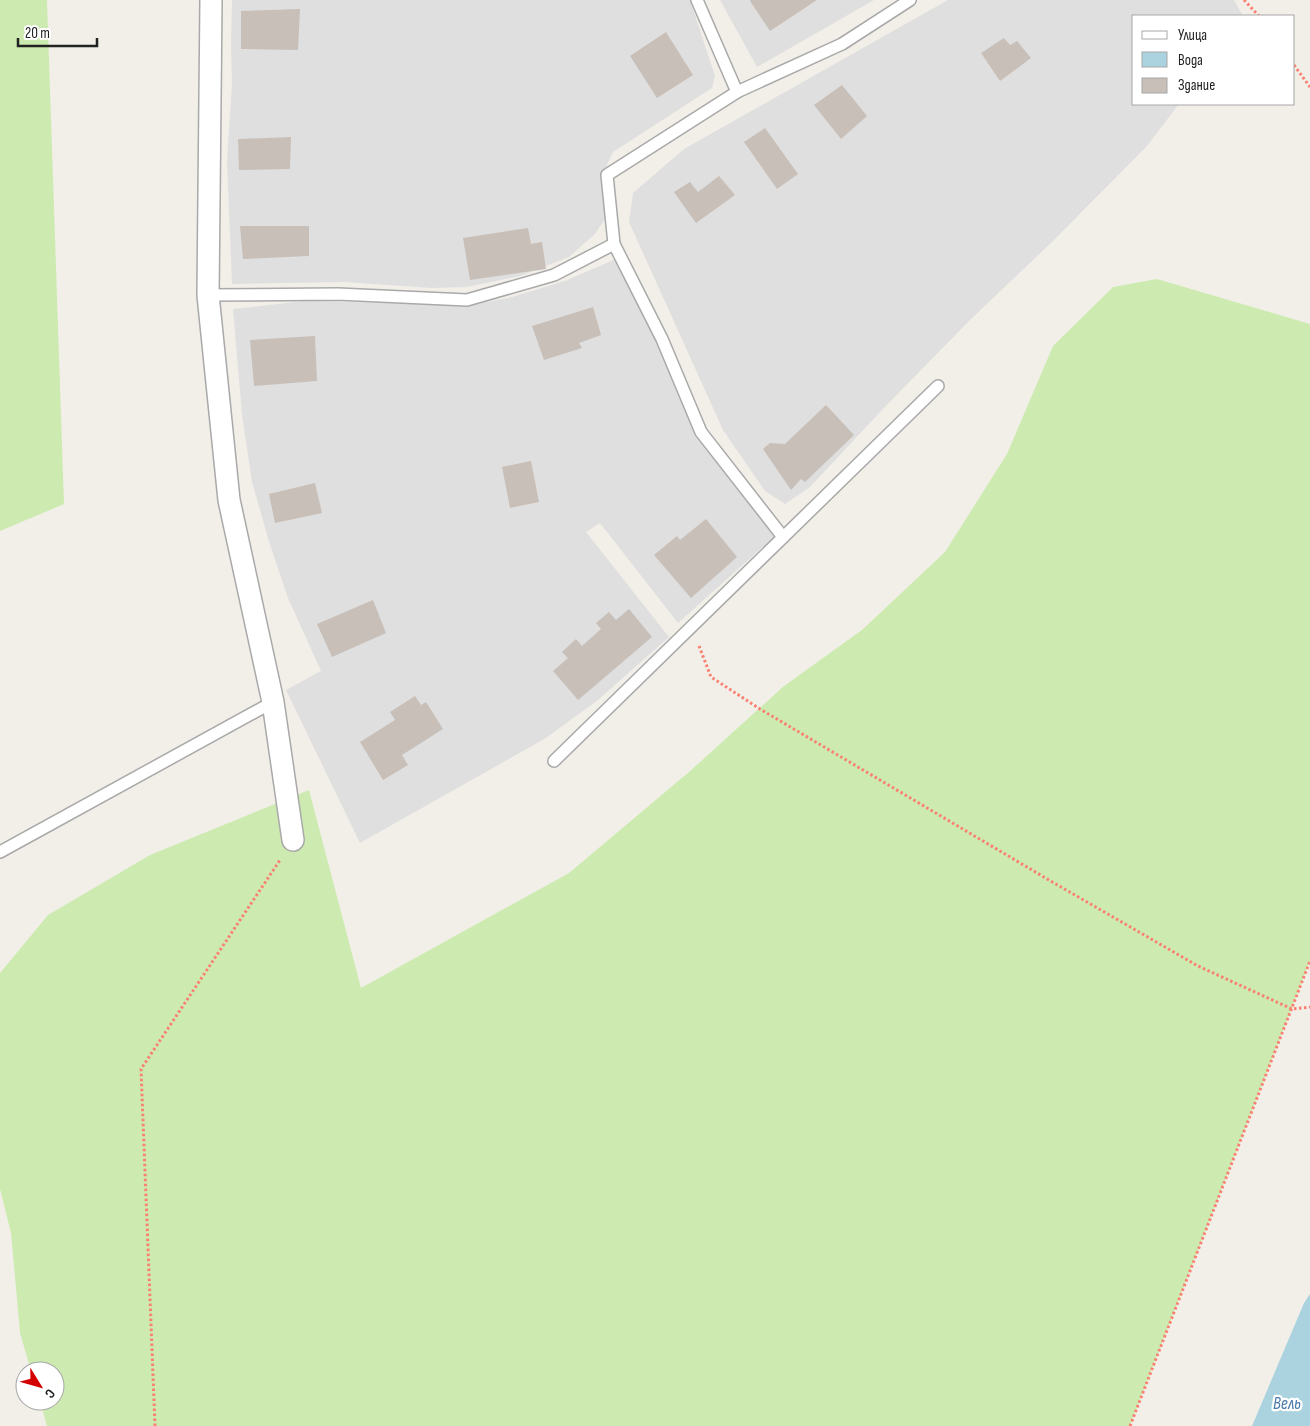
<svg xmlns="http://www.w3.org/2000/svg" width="1310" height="1426" font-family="'Sofia Sans Condensed',sans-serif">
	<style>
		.residential { fill: #e0dfdf }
		.grass { fill: #cdebb0 }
		.water { fill: #aad3df }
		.building { fill: #c7bfb8 }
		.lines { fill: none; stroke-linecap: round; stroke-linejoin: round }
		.lane-casing { stroke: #a9a9a9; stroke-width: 14 }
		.street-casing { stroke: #a9a9a9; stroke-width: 24 }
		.path { stroke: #fa8072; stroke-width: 3; stroke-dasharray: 2.5 2.5; stroke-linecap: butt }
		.lane { stroke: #fff; stroke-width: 11 }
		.street { stroke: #fff; stroke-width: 21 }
		.labels { text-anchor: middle; stroke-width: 4.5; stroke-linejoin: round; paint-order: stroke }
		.water-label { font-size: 18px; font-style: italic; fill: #4a7aab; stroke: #fff }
	</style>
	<rect width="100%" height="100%" fill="#f2efe9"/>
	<g class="residential">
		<polygon points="232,0 690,0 715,76 712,88 613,152 606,167 609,213 595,234 569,257 520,276 467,287 431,288 344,282 232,284 227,161 232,83 231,45"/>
		<polygon points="720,0 874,0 757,67"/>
		<polygon points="948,0 1234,0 1243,16 1134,16 1134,104 1179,104 1147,146 1053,241 969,321 881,411 810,487 785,504 765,491 723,430 629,222 633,193 684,149"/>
		<polygon points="618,258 653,324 707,451 776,535 678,623 600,523 586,532 669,637 598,700 546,738 360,843 286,690 321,671 288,598 270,545 252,482 242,415 233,309 304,301 472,305 512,297 565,281"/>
	</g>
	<g class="grass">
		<polygon points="0,0 47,0 64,504 0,531"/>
		<polygon points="1157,279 1310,324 1310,961 1130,1426 47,1426 40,1401 55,1401 55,1371 31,1371 20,1333 11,1233 0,1189 0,973 48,915 150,855 309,790 361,988 569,873 689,772 784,686 862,630 945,552 1007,454 1053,346 1113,287"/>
	</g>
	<polygon class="water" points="1310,1294 1310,1426 1252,1426 1304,1303"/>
	<g class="building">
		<polygon points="751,0 817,0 770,31 750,1"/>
		<polygon points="300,9 298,50 241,49 241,11"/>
		<polygon points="666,32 693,75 657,98 630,56"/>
		<polygon points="1004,38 1010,45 1017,41 1031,58 1000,81 981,53"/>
		<polygon points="842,85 867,116 841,139 814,105"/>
		<polygon points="765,128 798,174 777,189 744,142"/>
		<polygon points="291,137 290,169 239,170 238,139"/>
		<polygon points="719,176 735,195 696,223 674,192 690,182 698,192"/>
		<polygon points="240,226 309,226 309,256 243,259"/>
		<polygon points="528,228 531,244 542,242 546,269 470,280 463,238"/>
		<polygon points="593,307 601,335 579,343 582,348 544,360 532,326"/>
		<polygon points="315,336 317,381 254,386 250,340"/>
		<polygon points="826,405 854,435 805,482 801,479 791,490 763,449 770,443 785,444"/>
		<polygon points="531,461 539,502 510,508 502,467"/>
		<polygon points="315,483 322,513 275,523 269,494"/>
		<polygon points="706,519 737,557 691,598 654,555 677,536 680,540"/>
		<polygon points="373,600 386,633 332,657 317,624"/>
		<polygon points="629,609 652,637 578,700 553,671 568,658 562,652 576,639 582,646 601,629 596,623 609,612 616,620"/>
		<polygon points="415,696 421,705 426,702 443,729 402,755 408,765 383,780 360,742 395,720 390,712"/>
	</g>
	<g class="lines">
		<g class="lane-casing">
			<g id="lane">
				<polyline points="697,0 737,92"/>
				<polyline points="614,244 662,339 701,432 783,537"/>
				<polyline points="208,295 338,294 467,300 554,275 614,244 607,175 737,92 842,44 910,0"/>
				<polyline points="554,761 938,386"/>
				<polyline points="0,852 273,702"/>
			</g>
		</g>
		<g class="street-casing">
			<polyline id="street" points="211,0 208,295 229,500 273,702 293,840"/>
		</g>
		<g class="path">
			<polyline points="1244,0 1259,16"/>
			<polyline points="1294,65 1310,87"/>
			<polyline points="699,646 711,677 760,709 1054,883 1198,966 1292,1009 1310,1007"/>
			<polyline points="155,1426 141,1069 280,860"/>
			<polyline points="1130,1426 1310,961"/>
		</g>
		<use href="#lane" class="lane"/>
		<use href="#street" class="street"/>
	</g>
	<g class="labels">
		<g class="water-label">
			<text x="1287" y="1409">Вель</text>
		</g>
	</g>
	<rect x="1132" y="15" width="162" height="90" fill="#ffffff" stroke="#a7a7a7"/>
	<rect x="1142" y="31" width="25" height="8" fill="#ffffff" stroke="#a7a7a7"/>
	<text x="1178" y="40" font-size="15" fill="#222222">Улица</text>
	<rect x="1142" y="52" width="25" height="15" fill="#aad3df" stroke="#a7a7a7"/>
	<text x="1178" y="65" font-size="15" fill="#222222">Вода</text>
	<rect x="1142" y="78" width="25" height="15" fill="#c7bfb8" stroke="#a7a7a7"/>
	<text x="1178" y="90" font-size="15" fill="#222222">Здание</text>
	<g transform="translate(40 1386) rotate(127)"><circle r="24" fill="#ffffff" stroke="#a7a7a7"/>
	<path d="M0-4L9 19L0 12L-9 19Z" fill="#d40000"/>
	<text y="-8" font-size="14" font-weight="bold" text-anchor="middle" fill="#222222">С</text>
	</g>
	<path d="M18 38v8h79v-8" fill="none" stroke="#222222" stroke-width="2.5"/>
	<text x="25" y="38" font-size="15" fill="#222222" stroke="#ffffff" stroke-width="4" paint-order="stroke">20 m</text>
</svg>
